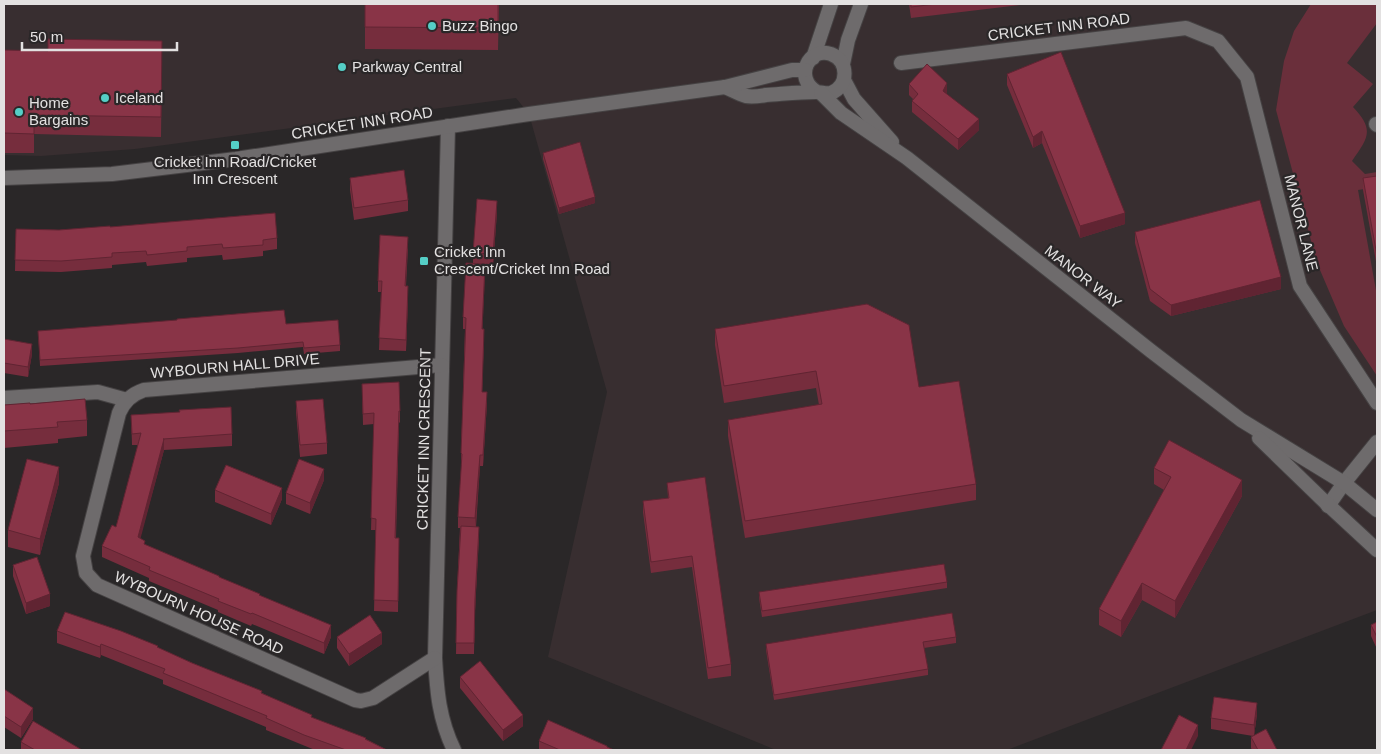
<svg xmlns="http://www.w3.org/2000/svg" width="1381" height="754" font-family="Helvetica,sans-serif">
	<style>
		.built { fill: #382e30 }
		.green { fill: #6a2f3b }
		.lines { fill: none; stroke-linecap: round; stroke-linejoin: round }
		.minor-casing { stroke: #454243; stroke-width: 16 }
		.tertiary-casing { stroke: #454243; stroke-width: 16 }
		.minor { stroke: #6e6b6c; stroke-width: 14 }
		.tertiary { stroke: #6e6b6c; stroke-width: 14 }
		.wall { fill: #762d3d }
		.shaded-wall { fill: #602432 }
		.building { fill: #893447; stroke: #602432 }
		.poi-dot { fill: #55cec6; stroke: #2a2728; stroke-width: 2 }
		.labels { text-anchor: middle; stroke-width: 4.5; stroke-linejoin: round; paint-order: stroke }
		.poi-label { font-size: 15px; fill: #e3e1e1; stroke: #2a2728; text-anchor: start }
		.street-label { font-size: 15px; fill: #e3e1e1; stroke: #2a2728 }
	</style>
	<rect width="100%" height="100%" fill="#2a2728"/>
	<polygon class="built" points="4,4 1377,4 1377,610 1007,750 776,750 548,657 607,392 529,114 516,98 135,149 41,156 4,155"/>
	<path class="green" d="M1311,4H1377V23L1347,63L1373,84L1353,107C1375,130 1368,138 1352,161L1365,174L1377,172V187L1358,190L1377,296V376L1344,326L1317,263L1276,110L1284,61L1294,31Z"/>
	<g class="lines">
		<g class="minor-casing">
			<g id="minor">
				<polyline points="901,63 1186,28 1218,41 1247,77 1300,286 1377,403"/>
				<polyline points="1376,124 1377,125"/>
				<path d="M448,126L435,658C437,692 439,719 454,750"/>
				<polyline points="4,398 98,392 127,400"/>
				<polyline points="1328,506 1344,483 1377,442"/>
				<path d="M435,658L373,698L361,701L355,700L97,585L86,573L83,556L119,413C124,401 132,394 144,390L442,365"/>
			</g>
		</g>
		<g class="tertiary-casing">
			<g id="tertiary">
				<polyline points="813,58 831,4"/>
				<polyline points="843,64 848,40 861,4"/>
				<polyline points="844,80 854,99 892,142"/>
				<path d="M725,87C732,90 739,94 746,96C752,97 760,96 766,95C782,94 799,92 816,92C821,92 826,94 831,93C849,86 849,61 831,54C809,46 793,78 817,92"/>
				<polyline points="821,93 841,113 907,158 1151,351 1241,420 1344,483 1377,510"/>
				<polyline points="4,178 112,174 236,159 529,114 725,87 792,70 805,70"/>
				<polyline points="1259,438 1325,502 1377,550"/>
			</g>
		</g>
		<use href="#minor" class="minor"/>
		<use href="#tertiary" class="tertiary"/>
	</g>
	<g class="wall">
		<polygon points="365,4 499,4 498,50 365,49"/>
		<polygon points="909,4 1029,4 911,18"/>
		<polygon points="4,50 162,61 161,137 34,134 34,153 4,153"/>
		<polygon points="1007,74 1125,224 1080,238 1042,143 1033,148 1007,85"/>
		<polygon points="909,84 947,94 979,130 958,150 912,112 912,101 913,99 909,95"/>
		<polygon points="543,153 595,203 559,214 543,159"/>
		<polygon points="1377,176 1377,267 1363,190 1363,178"/>
		<polygon points="350,178 408,200 408,211 354,220 350,190"/>
		<polygon points="497,212 493,266 485,265 482,329 484,340 482,392 487,403 483,466 480,466 476,527 479,538 475,611 474,654 456,654 457,591 460,528 458,528 458,517 462,465 461,465 461,453 465,329 463,329 463,317 473,264 473,253"/>
		<polygon points="110,227 277,238 277,249 263,251 263,256 223,260 222,255 187,258 187,262 147,266 146,262 112,265 112,268 61,272 15,271 16,229 59,230"/>
		<polygon points="1135,232 1281,289 1171,316 1150,301 1135,243"/>
		<polygon points="408,248 406,286 408,298 406,351 379,350 381,292 378,292 378,281"/>
		<polygon points="286,324 340,345 340,351 304,354 303,347 238,353 40,366 38,331"/>
		<polygon points="715,329 919,387 976,484 976,500 745,538 728,436 728,420 819,405 816,388 724,403 715,345"/>
		<polygon points="4,339 32,354 28,377 4,373"/>
		<polygon points="362,384 400,411 400,422 399,423 396,538 399,538 398,612 374,611 376,530 371,530 374,424 363,425"/>
		<polygon points="296,401 327,443 327,454 300,457 296,412"/>
		<polygon points="30,404 87,420 87,436 58,439 58,443 4,448 4,405"/>
		<polygon points="131,415 232,434 232,446 164,450 140,538 145,545 219,577 260,596 331,637 324,654 252,624 251,626 218,612 218,610 149,581 149,578 102,557 102,546 116,527 138,445 132,445"/>
		<polygon points="1154,468 1242,496 1175,618 1142,600 1121,637 1099,625 1099,609 1164,490 1154,484"/>
		<polygon points="324,480 310,514 286,504 286,493"/>
		<polygon points="59,483 40,555 8,547 8,530"/>
		<polygon points="667,483 731,664 731,676 708,679 692,567 651,573 643,512 643,501 668,498"/>
		<polygon points="215,490 282,499 271,525 215,502"/>
		<polygon points="13,565 50,606 26,614 13,576"/>
		<polygon points="947,582 947,588 762,617 759,598 759,592"/>
		<polygon points="1377,622 1377,649 1371,636 1371,625"/>
		<polygon points="57,631 158,648 262,693 312,718 366,739 387,750 315,750 266,730 266,727 163,684 163,680 101,655 100,658 57,643"/>
		<polygon points="337,637 382,644 349,666 337,648"/>
		<polygon points="956,637 956,643 924,648 928,669 928,675 774,700 766,650 766,644"/>
		<polygon points="460,677 523,726 503,741 460,688"/>
		<polygon points="4,689 33,719 21,738 4,727"/>
		<polygon points="1257,714 1254,736 1277,750 1252,750 1251,748 1251,737 1253,736 1211,729 1211,718"/>
		<polygon points="539,741 607,747 614,750 539,750"/>
		<polygon points="21,742 82,750 21,750"/>
	</g>
	<g class="shaded-wall">
		<polygon points="947,83 947,94 943,91"/>
		<polygon points="979,119 979,130 958,150 958,139"/>
		<polygon points="1042,131 1042,143 1033,148 1033,137"/>
		<polygon points="595,197 595,203 559,214 559,208"/>
		<polygon points="497,201 497,212 493,266 493,254"/>
		<polygon points="1125,213 1125,224 1080,238 1080,226"/>
		<polygon points="485,264 485,275 482,340 482,329"/>
		<polygon points="1281,277 1281,289 1171,316 1171,305"/>
		<polygon points="408,286 408,298 406,351 406,340"/>
		<polygon points="32,344 32,354 28,377 28,367"/>
		<polygon points="487,392 487,403 483,466 483,455"/>
		<polygon points="164,439 164,450 138,548 138,537"/>
		<polygon points="480,455 480,466 475,529 475,518"/>
		<polygon points="59,467 59,483 40,555 40,539"/>
		<polygon points="324,469 324,480 310,514 310,503"/>
		<polygon points="1242,480 1242,496 1175,618 1175,601"/>
		<polygon points="282,488 282,499 271,525 271,514"/>
		<polygon points="479,527 475,611 474,654 475,599"/>
		<polygon points="1142,583 1142,600 1121,637 1121,621"/>
		<polygon points="50,594 50,606 26,614 26,603"/>
		<polygon points="331,625 331,637 324,654 324,643"/>
		<polygon points="382,633 382,644 349,666 349,654"/>
		<polygon points="101,644 101,655 100,658 100,647"/>
		<polygon points="1257,703 1257,714 1254,736 1254,725"/>
		<polygon points="33,708 33,719 21,738 21,727"/>
		<polygon points="523,715 523,726 503,741 503,730"/>
		<polygon points="1198,725 1198,736 1191,750 1185,750"/>
	</g>
	<g class="building">
		<polygon points="365,4 498,4 498,28 365,27"/>
		<polygon points="911,4 936,4 911,7"/>
		<polygon points="48,39 162,41 161,117 34,115 34,134 4,133 4,50 48,51"/>
		<polygon points="1061,52 1125,213 1080,226 1042,131 1033,137 1007,74"/>
		<polygon points="927,64 947,83 943,91 979,119 958,139 912,101 918,94 909,84"/>
		<polygon points="580,142 595,197 559,208 543,153"/>
		<polygon points="404,170 408,200 354,208 350,178"/>
		<polygon points="1377,176 1377,256 1363,178"/>
		<polygon points="477,199 497,201 493,254 473,253"/>
		<polygon points="1260,200 1281,277 1171,305 1150,289 1135,232"/>
		<polygon points="275,213 277,238 263,240 263,245 223,248 222,244 187,247 187,251 147,255 146,251 112,253 112,257 61,261 15,260 16,229 59,230 110,226 110,227"/>
		<polygon points="380,235 408,237 405,286 408,286 406,340 379,338 382,281 378,281"/>
		<polygon points="466,263 485,264 482,329 484,329 482,392 487,392 483,455 480,455 475,518 458,517 462,454 461,453 466,318 463,317"/>
		<polygon points="867,304 909,325 919,387 959,381 976,484 745,521 728,420 822,404 816,371 724,386 715,329"/>
		<polygon points="284,310 286,324 338,320 340,345 304,348 303,342 238,348 40,360 38,331 177,320 177,319"/>
		<polygon points="4,339 32,344 28,367 4,363"/>
		<polygon points="399,382 400,411 399,411 395,538 399,538 398,601 374,600 376,519 371,518 374,413 363,414 362,384"/>
		<polygon points="85,399 87,420 57,422 58,427 4,431 4,405 30,403 30,404"/>
		<polygon points="323,399 327,443 300,445 296,401"/>
		<polygon points="231,407 232,434 163,439 164,439 138,537 145,541 144,544 219,576 219,577 260,594 259,595 331,625 324,643 252,613 251,614 218,601 219,599 149,570 150,567 102,546 112,525 116,527 141,433 132,434 131,415 180,412 179,410"/>
		<polygon points="1169,440 1242,480 1175,601 1142,583 1121,621 1099,609 1171,477 1154,468"/>
		<polygon points="27,459 59,467 40,539 8,530"/>
		<polygon points="299,459 324,469 310,503 286,493"/>
		<polygon points="226,465 282,488 271,514 215,490"/>
		<polygon points="705,477 731,664 708,668 692,556 651,562 643,501 669,498 667,483"/>
		<polygon points="461,526 479,527 475,599 474,643 456,643 457,591"/>
		<polygon points="37,557 50,594 26,603 13,565"/>
		<polygon points="944,564 947,582 762,611 759,592"/>
		<polygon points="65,612 121,631 158,646 157,647 192,663 262,691 261,693 312,715 311,717 366,738 365,739 387,750 346,750 304,735 266,718 267,716 163,673 165,669 101,644 100,647 57,631"/>
		<polygon points="952,613 956,637 923,642 928,669 774,695 766,644"/>
		<polygon points="370,615 382,633 349,654 337,637"/>
		<polygon points="1377,622 1377,637 1371,625"/>
		<polygon points="480,661 523,715 503,730 460,677"/>
		<polygon points="4,689 33,708 21,727 4,716"/>
		<polygon points="1214,697 1257,703 1254,725 1211,718"/>
		<polygon points="1179,715 1198,725 1186,750 1161,750"/>
		<polygon points="548,720 607,746 607,747 614,750 560,750 539,741"/>
		<polygon points="33,721 82,750 35,750 21,742"/>
		<polygon points="1266,729 1277,750 1258,750 1251,737"/>
	</g>
	<g class="poi-dot">
		<circle cx="432" cy="26" r="5"/>
		<circle cx="342" cy="67" r="5"/>
		<circle cx="105" cy="98" r="5"/>
		<circle cx="19" cy="112" r="5"/>
		<rect x="230" y="140" width="10" height="10" rx="2.5"/>
		<rect x="419" y="256" width="10" height="10" rx="2.5"/>
	</g>
	<g class="labels">
		<g class="poi-label">
			<text x="442" y="31">Buzz Bingo</text>
			<text x="352" y="72">Parkway Central</text>
			<text x="115" y="103">Iceland</text>
			<text x="29" y="108">Home<tspan x="29" dy="17">Bargains</tspan></text>
			<text x="235" y="167" text-anchor="middle">Cricket Inn Road/Cricket<tspan x="235" dy="17">Inn Crescent</tspan></text>
			<text x="434" y="257">Cricket Inn<tspan x="434" dy="17">Crescent/Cricket Inn Road</tspan></text>
		</g>
		<g class="street-label">
			<text transform="translate(1059 27) rotate(-7)" y="5">CRICKET INN ROAD</text>
			<text transform="translate(362 123) rotate(-9)" y="5">CRICKET INN ROAD</text>
			<text transform="translate(1301 223) rotate(76)" y="5">MANOR LANE</text>
			<text transform="translate(1083 277) rotate(38)" y="5">MANOR WAY</text>
			<text transform="translate(235 366) rotate(-5)" y="5">WYBOURN HALL DRIVE</text>
			<text transform="translate(424 439) rotate(-89)" y="5">CRICKET INN CRESCENT</text>
			<text transform="translate(199 613) rotate(24)" y="5">WYBOURN HOUSE ROAD</text>
		</g>
	</g>
	<rect width="1381" height="754" fill="none" stroke="#e3e1e1" stroke-width="10"/>
	<path d="M22 42v8h155v-8" fill="none" stroke="#e3e1e1" stroke-width="2.5"/>
	<text x="30" y="42" font-size="15" fill="#e3e1e1" stroke="#2a2728" stroke-width="4" paint-order="stroke">50 m</text>
</svg>
